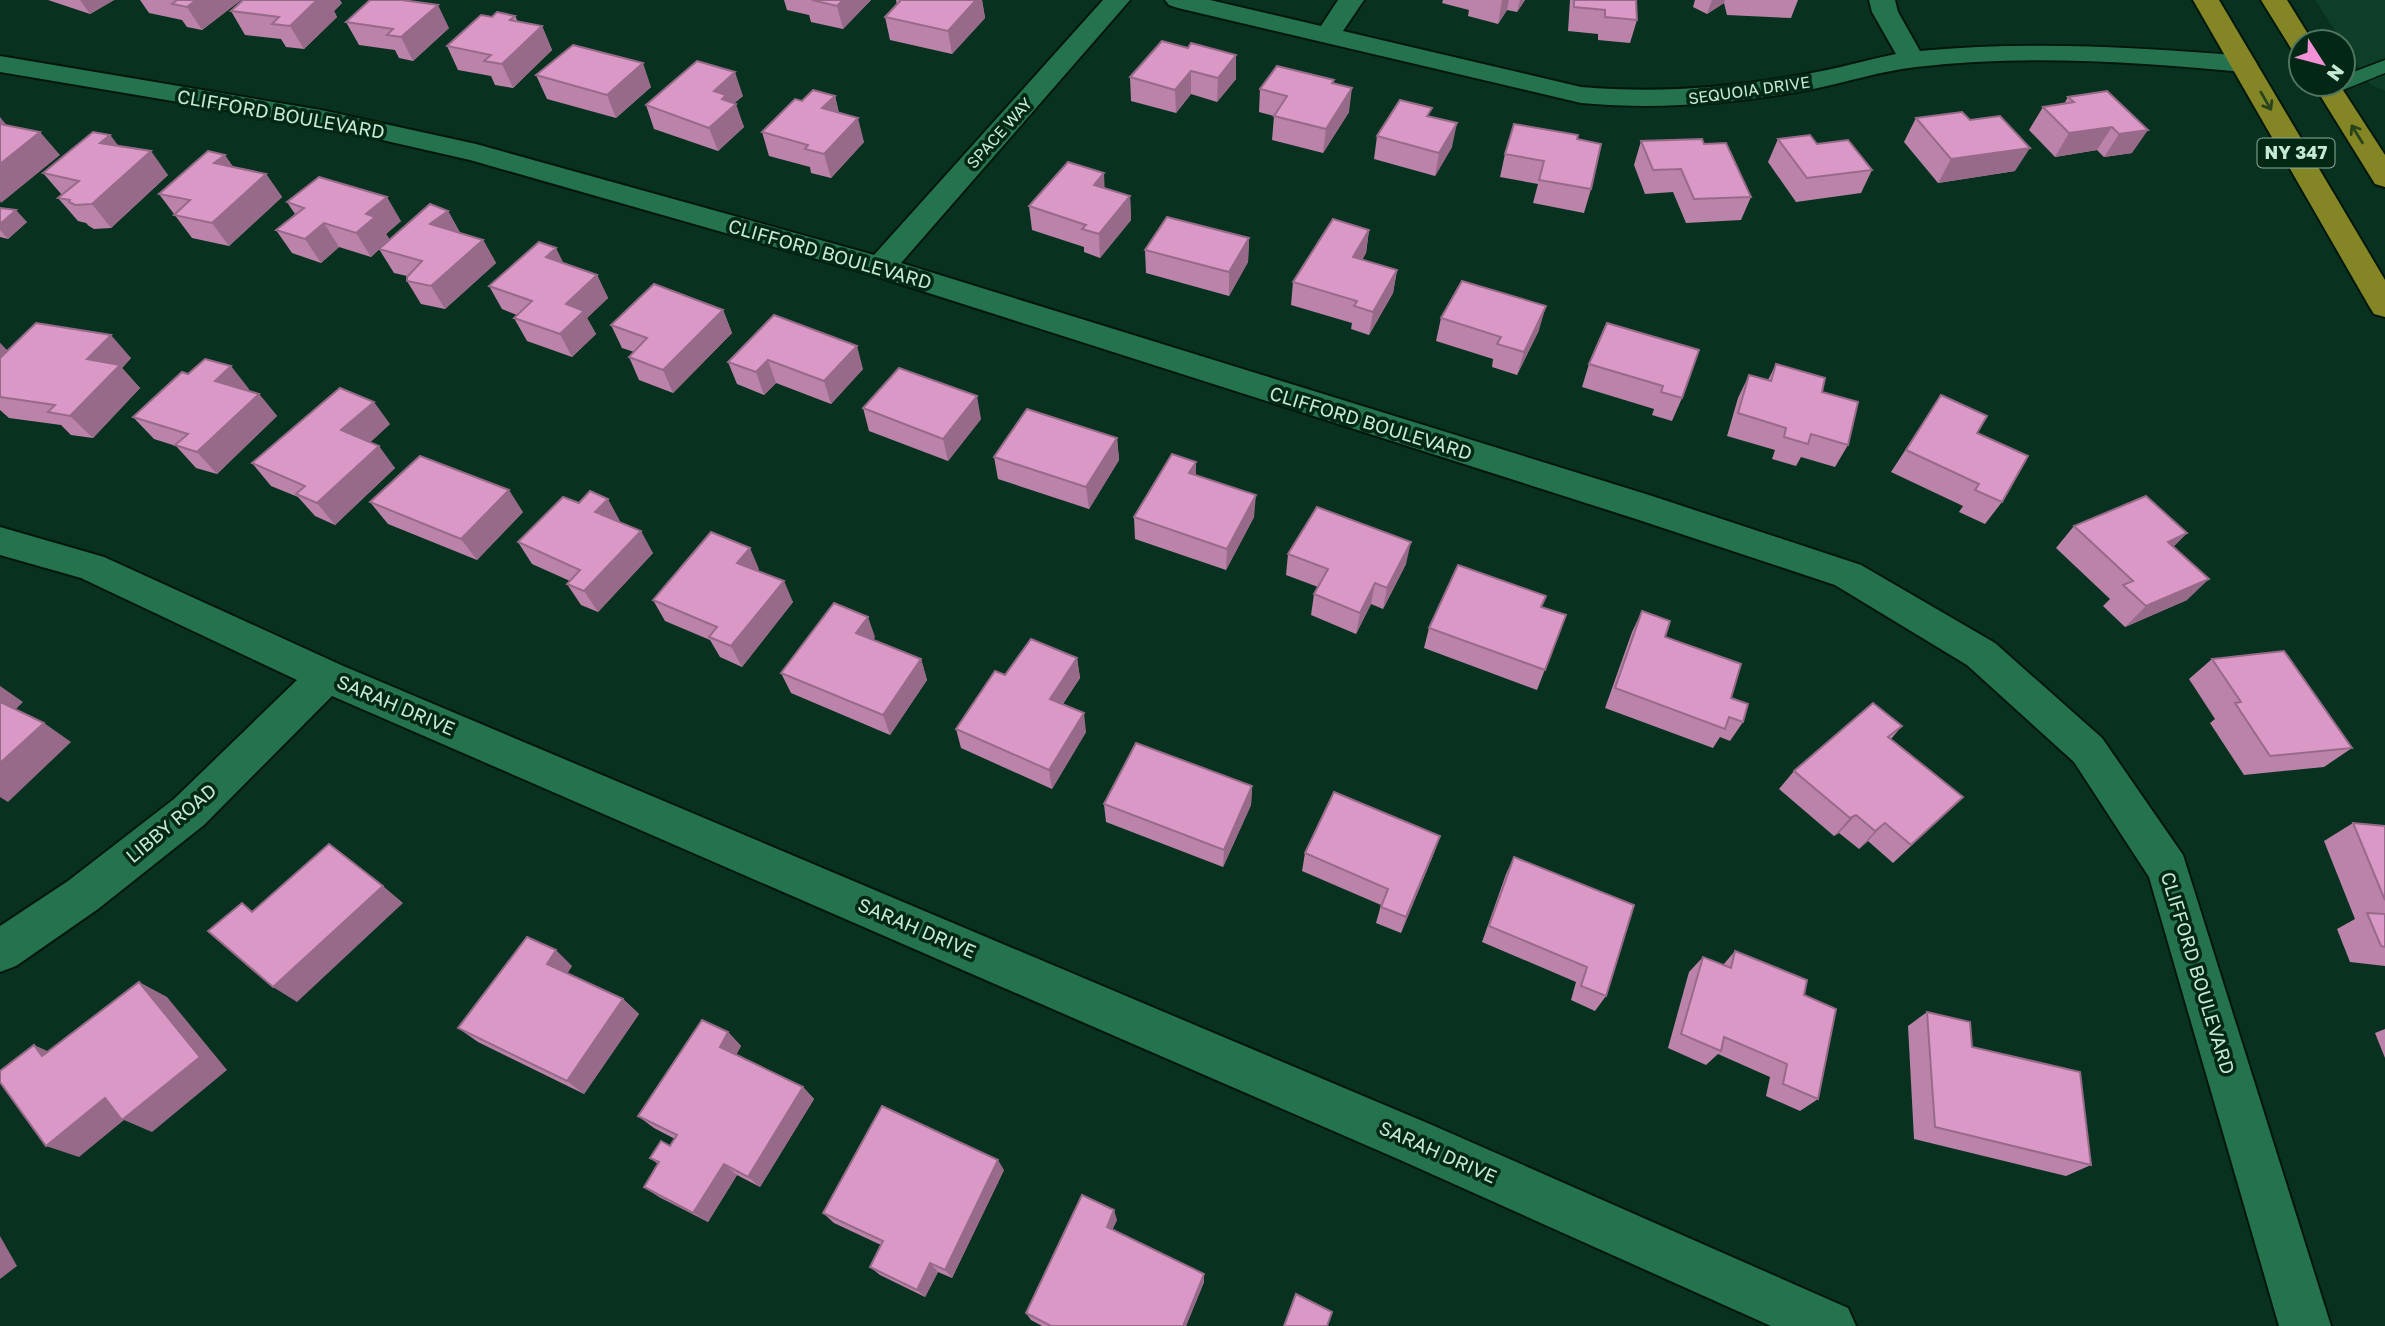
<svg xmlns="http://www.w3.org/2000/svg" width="2385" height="1326" font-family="'Golos Text',sans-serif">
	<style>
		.built { fill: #0d3e28 }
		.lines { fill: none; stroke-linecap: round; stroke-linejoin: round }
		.service-casing { stroke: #02170c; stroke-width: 3 }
		.minor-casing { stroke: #02170c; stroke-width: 4 }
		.trunk-casing { stroke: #02170c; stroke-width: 4 }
		.service { fill: #25734e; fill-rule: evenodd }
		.minor { fill: #25734e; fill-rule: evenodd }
		.trunk { fill: #848626; fill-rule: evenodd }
		.wall { fill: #bb83a9 }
		.shaded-wall { fill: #986a8a }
		.building { fill: #d998c5; stroke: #986a8a; stroke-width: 2 }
		.oneway { stroke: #28441a }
		.labels { text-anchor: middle; stroke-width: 7; stroke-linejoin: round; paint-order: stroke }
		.far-street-label { font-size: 16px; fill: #c5e9d3; stroke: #002815 }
		.shield { fill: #002815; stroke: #8aaf9a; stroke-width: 2 }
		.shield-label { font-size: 18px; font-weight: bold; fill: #c5e9d3 }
		.street-label { font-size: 19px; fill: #c5e9d3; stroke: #002815 }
	</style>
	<rect width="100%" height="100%" fill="#08321f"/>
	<polygon class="built" points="2315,0 2385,0 2385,91 2370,84"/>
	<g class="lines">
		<g class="service-casing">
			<polygon id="service" points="2385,60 2385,73 2343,90 2333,84 2343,84 2343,76"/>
		</g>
		<g class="minor-casing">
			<g id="minor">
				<polygon points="1103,0 1130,0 901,263 1649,495 1861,565 1995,643 2102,738 2183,855 2331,1326 2279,1326 2149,877 2074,762 1967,665 1835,585 1636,519 869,274 470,160 321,126 0,72 0,56 321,110 476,144 874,255"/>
				<path d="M1165,0H1210L1321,26L1338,0H1364L1343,31L1581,87C1663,94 1742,87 1822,71C1847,66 1871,59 1896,54L1872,12L1869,0H1895L1898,12L1920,51C2028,41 2136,47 2244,56L2253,58L2257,64L2253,70L2244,72C2135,62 2025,54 1916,67C1881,71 1847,82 1813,89C1735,104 1660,110 1581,103L1178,8L1169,5Z"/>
				<polygon points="0,527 104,557 341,665 1432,1125 1848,1308 1856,1326 1771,1326 1398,1159 332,696 204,825 98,909 16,966 0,972 0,926 68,881 174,799 297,680 81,578 0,555"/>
			</g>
		</g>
		<g class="trunk-casing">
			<g id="trunk">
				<polygon points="2193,0 2219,0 2385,280 2385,317 2374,314 2369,306"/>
				<polygon points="2261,0 2287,0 2313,42 2301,42 2301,52 2292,50"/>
				<polygon points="2313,84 2339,84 2385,155 2385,187 2375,184"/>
			</g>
		</g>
		<use href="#service" class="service"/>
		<use href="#minor" class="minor"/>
		<use href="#trunk" class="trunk"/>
	</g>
	<g class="wall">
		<polygon points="48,0 114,0 90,14"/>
		<polygon points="140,0 241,0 202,30 187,27 182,20 149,13"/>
		<polygon points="784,0 871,0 843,29 811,22 809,15 787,10"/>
		<polygon points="896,0 982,0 985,18 952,54 890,40 885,17 897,5"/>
		<polygon points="1443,0 1525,0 1517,12 1507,10 1498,24 1468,16 1469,10 1442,3"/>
		<polygon points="1570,0 1636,0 1637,20 1630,43 1598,40 1598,34 1568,31"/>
		<polygon points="1695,0 1798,0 1791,18 1727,15 1724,3 1707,14 1693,7"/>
		<polygon points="342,3 334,11 337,17 304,49 286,47 281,39 245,35 231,11"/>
		<polygon points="515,16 518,22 542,26 552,50 513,88 495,85 491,76 458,70 447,46"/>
		<polygon points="346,22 449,28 413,61 399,58 395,50 359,45"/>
		<polygon points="1188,48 1236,55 1236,79 1217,102 1191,94 1176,113 1131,101 1130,77"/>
		<polygon points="536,75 651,87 616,118 547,99"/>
		<polygon points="1334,80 1333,83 1349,112 1323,153 1272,140 1274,116 1259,112 1260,89"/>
		<polygon points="2107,91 2132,153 2104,157 2097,150 2055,157 2029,130 2043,107 2064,104 2068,97"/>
		<polygon points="743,96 734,103 744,127 718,151 654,129 646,105"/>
		<polygon points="835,96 839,113 864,142 831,178 811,173 810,167 769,156 762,132 802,101"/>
		<polygon points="1916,118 1970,120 2015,171 1938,183 1904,142"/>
		<polygon points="110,135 118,146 168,175 111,228 94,229 89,226 86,223 78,221 58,198 62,195 43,173"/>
		<polygon points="1377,136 1452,147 1435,176 1374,159"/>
		<polygon points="1577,139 1591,189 1584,213 1533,203 1538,184 1500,177 1505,154"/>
		<polygon points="1778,139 1817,144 1872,170 1861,193 1796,202 1768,162"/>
		<polygon points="1641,141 1704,144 1751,197 1741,220 1686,223 1673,192 1645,194 1634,165"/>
		<polygon points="234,167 266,174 282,197 229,246 192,238 159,194"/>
		<polygon points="1105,188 1130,196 1131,220 1100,258 1084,252 1084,247 1032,230 1029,206"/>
		<polygon points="287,202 401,221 386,234 390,240 448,211 460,233 483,240 496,263 445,309 421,304 407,281 407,276 394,273 379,249 371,257 339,247 321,263 292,253 276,230 295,214"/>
		<polygon points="0,208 27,222 8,239 0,237"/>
		<polygon points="1369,230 1366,253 1362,260 1397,270 1393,293 1369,335 1351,329 1352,323 1291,305 1293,282"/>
		<polygon points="1249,238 1248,262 1229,296 1146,273 1145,250"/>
		<polygon points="564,263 597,275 608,298 587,318 596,334 572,357 527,341 514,318 517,315 502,309 489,286"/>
		<polygon points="723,310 732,333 673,393 639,380 629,357 634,352 622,348 611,325"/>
		<polygon points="774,315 863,369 831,404 776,383 764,395 737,384 728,362"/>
		<polygon points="1441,318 1539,330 1517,375 1492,367 1493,359 1436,341"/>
		<polygon points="1607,323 1682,398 1672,421 1652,415 1654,409 1582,387 1589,364"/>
		<polygon points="0,343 7,351 131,358 122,368 140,388 93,438 71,435 61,425 9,418 0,410"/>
		<polygon points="1776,364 1822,392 1848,445 1835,467 1801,457 1796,466 1772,459 1775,450 1727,436 1738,398 1749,375 1768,380"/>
		<polygon points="249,389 248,391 259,394 277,416 217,474 196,468 176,446 154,439 133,417"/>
		<polygon points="1941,395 2002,502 1985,524 1959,512 1963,506 1891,472"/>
		<polygon points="863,408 981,419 948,461 869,431"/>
		<polygon points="390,424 370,442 395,468 335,525 315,516 298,497 271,486 252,463"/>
		<polygon points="1117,438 1119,460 1089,509 998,479 994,457"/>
		<polygon points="1196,462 1196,476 1254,517 1226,570 1135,539 1134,517"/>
		<polygon points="370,502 523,512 477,560 388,524"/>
		<polygon points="620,521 619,522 653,553 598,612 581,605 567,584 570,581 532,564 518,542"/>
		<polygon points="2074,526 2187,533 2173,547 2187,600 2125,627 2103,606 2110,599 2056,548"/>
		<polygon points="1288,554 1406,564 1383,609 1371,604 1356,634 1311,615 1314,594 1318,587 1286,575"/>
		<polygon points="759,569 757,571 793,602 742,667 720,657 710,640 665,621 653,600"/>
		<polygon points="1542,607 1566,615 1537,690 1424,648 1429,628"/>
		<polygon points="1642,611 1665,637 1731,698 1743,722 1730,741 1720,737 1713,748 1605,708 1632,632"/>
		<polygon points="875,637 873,640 921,659 927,680 890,735 791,693 781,673"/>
		<polygon points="1077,658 1080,678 1063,704 1086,732 1052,789 961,748 956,729 1005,675"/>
		<polygon points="2212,659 2352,748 2324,767 2244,775 2210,723 2215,719 2189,679"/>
		<polygon points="1902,726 1891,739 1944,815 1893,863 1868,841 1859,849 1839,833 1834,836 1779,789 1794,771"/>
		<polygon points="1252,786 1251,805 1223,867 1106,822 1104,804"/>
		<polygon points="2353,823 2385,826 2385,966 2350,962 2337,929 2355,919 2324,841"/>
		<polygon points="1440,836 1434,853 1401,933 1376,923 1381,905 1302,871 1305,853"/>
		<polygon points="1514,857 1606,996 1595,1011 1571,1000 1576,982 1482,942 1506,874"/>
		<polygon points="1735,951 1804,995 1818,1099 1800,1111 1766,1096 1770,1077 1718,1054 1706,1065 1668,1048 1689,972 1703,957 1723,965"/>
		<polygon points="572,966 567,973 623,999 639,1014 584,1094 478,1042 458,1028"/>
		<polygon points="1927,1012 1972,1047 2091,1165 2066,1176 1914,1139 1908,1026"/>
		<polygon points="2385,1029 2385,1058 2375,1033"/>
		<polygon points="728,1032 741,1046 736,1055 803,1087 814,1099 760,1187 737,1175 708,1222 659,1197 644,1187 658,1164 650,1158 670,1146 675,1139 654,1128 638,1116"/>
		<polygon points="1004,1170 952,1278 938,1272 925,1297 880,1275 870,1267 881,1245 834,1223 823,1213"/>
		<polygon points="1117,1220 1112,1230 1204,1274 1204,1282 1186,1326 1042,1326 1031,1320 1026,1313"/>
	</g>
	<g class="shaded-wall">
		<polygon points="80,0 114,0 90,14"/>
		<polygon points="196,0 241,0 202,30 187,7"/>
		<polygon points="317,0 340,0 342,3 334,11 337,17 304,49 290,26"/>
		<polygon points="843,0 871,0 843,29 837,6"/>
		<polygon points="976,0 982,0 985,18 952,54 948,31"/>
		<polygon points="1502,0 1509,0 1507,10 1498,24"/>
		<polygon points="1520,0 1525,0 1517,12"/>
		<polygon points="1712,0 1725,0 1724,3 1707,14"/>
		<polygon points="438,5 449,28 413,61 401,37"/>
		<polygon points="542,26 552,50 513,88 502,64"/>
		<polygon points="1236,55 1236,79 1217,102 1218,78"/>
		<polygon points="643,63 651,87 616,118 607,95"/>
		<polygon points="1191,71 1191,94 1176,113 1175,90"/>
		<polygon points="735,72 743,96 730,107 736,104 744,127 718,151 709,128 714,91"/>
		<polygon points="1352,88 1349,112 1323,153 1326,129"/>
		<polygon points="835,96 840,119 822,108"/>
		<polygon points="0,117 18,139 0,135"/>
		<polygon points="858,118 864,142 831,178 824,154"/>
		<polygon points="1457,123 1452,147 1435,176 1439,153"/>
		<polygon points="2112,127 2097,150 2055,157 2069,133"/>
		<polygon points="2148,130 2132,153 2104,157 2119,134"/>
		<polygon points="40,132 60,155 1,203 0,201 0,164"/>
		<polygon points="110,135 128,158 100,143"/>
		<polygon points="2030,148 2015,171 1938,183 1951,159"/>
		<polygon points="151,151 168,175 111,228 92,204"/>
		<polygon points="225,155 241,178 214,163"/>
		<polygon points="1104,173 1105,197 1094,185"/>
		<polygon points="266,174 282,197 229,246 212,223"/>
		<polygon points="1130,196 1131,220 1100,258 1099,234"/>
		<polygon points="387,197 401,221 386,234 390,240 371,257 356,233 366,214"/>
		<polygon points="16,210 27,222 8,239 0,230 0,224"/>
		<polygon points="448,211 461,234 430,224"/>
		<polygon points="324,223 339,247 321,263 305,239"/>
		<polygon points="1369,230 1366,253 1350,280 1353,257"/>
		<polygon points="1249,238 1248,262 1229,296 1229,272"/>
		<polygon points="483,240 496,263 445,309 431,286"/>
		<polygon points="556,248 568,272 546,257"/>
		<polygon points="1397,270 1393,293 1369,335 1373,312"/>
		<polygon points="597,275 608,298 587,318 596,334 572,357 560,334 566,304"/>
		<polygon points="1546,306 1539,330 1517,375 1524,352"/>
		<polygon points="723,310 732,333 673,393 663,370"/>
		<polygon points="111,335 131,358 122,368 140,388 93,438 70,416 87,359"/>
		<polygon points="0,343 13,356 0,370"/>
		<polygon points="857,346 863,369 831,404 824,381"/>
		<polygon points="768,360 776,383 764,395 756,372"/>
		<polygon points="231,366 249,389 234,404 215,381"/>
		<polygon points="259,394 277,416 217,474 197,452"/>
		<polygon points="977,396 981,419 948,461 943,439"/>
		<polygon points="374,402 390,424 359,453 341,430"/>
		<polygon points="1117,438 1119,460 1089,509 1086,487"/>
		<polygon points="379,446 395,468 335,525 317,503"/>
		<polygon points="1196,462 1196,485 1189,473"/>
		<polygon points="509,490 523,512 477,560 461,539"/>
		<polygon points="1256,495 1254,517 1226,570 1227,549"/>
		<polygon points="608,499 620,521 608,534 595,512"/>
		<polygon points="641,531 653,553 598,612 584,591"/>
		<polygon points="2187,533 2166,554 2168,542"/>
		<polygon points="1411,542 1406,564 1383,609 1387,588"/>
		<polygon points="750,548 759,569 747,584 737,563"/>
		<polygon points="2209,579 2187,600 2125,627 2146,606"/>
		<polygon points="784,581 793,602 742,667 731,646"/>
		<polygon points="1375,583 1371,604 1356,634 1360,613"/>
		<polygon points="868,617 875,637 863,654 856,633"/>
		<polygon points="1077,658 1080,678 1053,718 1050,699"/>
		<polygon points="921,659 927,680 890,735 883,715"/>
		<polygon points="0,686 23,702 11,714 0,706"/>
		<polygon points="1084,713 1086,732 1052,789 1049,770"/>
		<polygon points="44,723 71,742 8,802 0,797 0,763"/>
		<polygon points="1252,786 1251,805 1223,867 1224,850"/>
		<polygon points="1856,815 1839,833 1834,836 1850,818"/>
		<polygon points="1885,823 1868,841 1859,849 1875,831"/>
		<polygon points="1440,836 1434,853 1401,933 1406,917"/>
		<polygon points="383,886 403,903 297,1002 273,987"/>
		<polygon points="556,950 572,966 564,979 547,964"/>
		<polygon points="139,982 167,997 227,1070 152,1132 124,1120 79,1157 46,1146"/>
		<polygon points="623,999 639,1014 584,1094 567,1081"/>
		<polygon points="728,1032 741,1046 733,1060 720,1047"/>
		<polygon points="34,1045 65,1059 42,1056"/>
		<polygon points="803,1087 814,1099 760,1187 748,1177"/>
		<polygon points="998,1160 1004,1170 952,1278 945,1270"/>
		<polygon points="724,1164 737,1175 708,1222 693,1213"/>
		<polygon points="1114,1210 1117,1220 1109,1236 1107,1227"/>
		<polygon points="0,1236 17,1266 0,1279"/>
		<polygon points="930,1263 938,1272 925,1297 917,1290"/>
		<polygon points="1204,1274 1204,1282 1186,1326 1183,1326"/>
	</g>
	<g class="building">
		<polygon points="177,0 196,0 187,7 172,4"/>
		<polygon points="243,0 317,0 290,26 272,24 279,17 231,11"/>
		<polygon points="370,0 402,0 438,5 401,37 387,35 393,29 346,22"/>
		<polygon points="812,0 843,0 837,6"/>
		<polygon points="901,0 976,0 948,31 885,17"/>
		<polygon points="1574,0 1636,0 1637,20 1605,17 1605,10 1574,7"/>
		<polygon points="497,12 515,16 510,20 542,26 502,64 484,61 491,55 447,46 481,15 492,17"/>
		<polygon points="1162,41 1188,48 1191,43 1236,55 1218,78 1191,71 1175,90 1130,77"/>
		<polygon points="573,45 643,63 607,95 536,75"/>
		<polygon points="697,61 735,72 714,91 726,95 722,99 736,104 709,128 646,105"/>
		<polygon points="1277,66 1334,80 1332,83 1352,88 1326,129 1274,116 1287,96 1260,89"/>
		<polygon points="813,90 835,96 822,108 858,118 824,154 805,149 808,145 762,132 795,99 802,101"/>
		<polygon points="2107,91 2148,130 2119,134 2112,127 2069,133 2043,107 2074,102 2068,97"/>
		<polygon points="1400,100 1432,108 1427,116 1457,123 1439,153 1377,136"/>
		<polygon points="1962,112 1970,120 2000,116 2030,148 1951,159 1916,118"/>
		<polygon points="0,124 40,132 0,164"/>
		<polygon points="1514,124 1578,135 1577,139 1601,144 1591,189 1539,180 1544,161 1505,154"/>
		<polygon points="93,132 110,135 100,143 151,151 92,204 75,205 69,202 70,200 58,198 79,181 43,173"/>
		<polygon points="1810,135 1817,144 1848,140 1872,170 1807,178 1778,139"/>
		<polygon points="1702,139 1704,144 1726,143 1751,197 1694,199 1681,169 1653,170 1641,141"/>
		<polygon points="208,151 225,155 214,163 266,174 212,223 174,215 190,200 159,194"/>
		<polygon points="1068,162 1104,173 1094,185 1130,196 1099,234 1082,229 1086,225 1029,206"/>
		<polygon points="319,177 387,197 366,214 375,217 356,233 324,223 305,239 276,230 304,208 287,202"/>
		<polygon points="430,204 448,211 430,224 483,240 431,286 407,281 407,277 422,261 379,249"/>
		<polygon points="0,208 16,210 0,224"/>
		<polygon points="1167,217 1249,238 1229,272 1145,250"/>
		<polygon points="1333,219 1369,230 1353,257 1397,270 1373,312 1354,306 1357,301 1293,282"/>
		<polygon points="539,242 556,248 546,257 597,275 566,304 584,311 560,334 514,318 532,301 489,286"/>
		<polygon points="1462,281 1546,306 1524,352 1497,344 1501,337 1441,318"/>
		<polygon points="654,284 723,310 663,370 629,357 647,338 611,325"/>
		<polygon points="774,315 857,346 824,381 768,360 756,372 728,362"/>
		<polygon points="36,323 111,335 87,359 120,365 70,416 48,412 55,405 0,397 0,358"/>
		<polygon points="1607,323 1699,350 1682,398 1661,392 1663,386 1589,364"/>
		<polygon points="205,359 231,366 215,381 259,394 197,452 175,445 188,434 133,417 182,372 188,374"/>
		<polygon points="1776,364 1825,378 1822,392 1858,402 1848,445 1811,434 1808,444 1784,437 1786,428 1738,413 1749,375 1771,381"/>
		<polygon points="899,368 977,396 943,439 863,408"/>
		<polygon points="340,388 374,402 341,430 379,446 317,503 296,494 305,486 252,463"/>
		<polygon points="1941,395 1987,416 1977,433 2028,456 2002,502 1975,490 1979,484 1906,450"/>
		<polygon points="1027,409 1117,438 1086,487 994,457"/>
		<polygon points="1172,454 1196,462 1189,473 1256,495 1227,549 1134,517"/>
		<polygon points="420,456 509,490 461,539 370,502"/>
		<polygon points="590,491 608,499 595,512 641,531 584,591 567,584 580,570 518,542 563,497 579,503"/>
		<polygon points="2146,496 2187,533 2168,542 2209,579 2146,606 2123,585 2133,581 2074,526"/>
		<polygon points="1317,507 1411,542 1387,588 1375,583 1360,613 1314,594 1328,569 1288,554"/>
		<polygon points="711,532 750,548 737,563 784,581 731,646 709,637 717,627 653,600"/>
		<polygon points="1458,565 1546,596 1541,607 1566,615 1545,670 1429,628"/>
		<polygon points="834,603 868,617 856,633 921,659 883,715 781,673"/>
		<polygon points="1642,611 1670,621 1665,637 1741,664 1731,698 1748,704 1743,722 1729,717 1725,729 1615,688"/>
		<polygon points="1031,639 1077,658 1050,699 1084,713 1049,770 956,729 995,671 1005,675"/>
		<polygon points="2284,651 2352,748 2270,756 2235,703 2241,702 2212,659"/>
		<polygon points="0,702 44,723 0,763"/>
		<polygon points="1873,703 1902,726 1888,737 1963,797 1911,845 1885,823 1875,831 1856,815 1850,818 1794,771"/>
		<polygon points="1136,743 1252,786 1224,850 1104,804"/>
		<polygon points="1334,792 1440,836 1406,917 1381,907 1388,889 1305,853"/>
		<polygon points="2353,823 2385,826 2385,900"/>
		<polygon points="329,844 383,886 273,987 208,931 242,903 252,912"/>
		<polygon points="1514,857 1634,905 1606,996 1581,986 1587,967 1489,926"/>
		<polygon points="2367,913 2385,914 2385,947 2381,946"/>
		<polygon points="527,937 556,950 547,964 623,999 567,1081 458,1028"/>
		<polygon points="1735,951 1807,980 1804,995 1836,1009 1818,1099 1783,1084 1787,1064 1724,1037 1721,1051 1681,1034 1703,957 1731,968"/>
		<polygon points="139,982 200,1057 122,1120 105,1098 46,1146 0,1082 0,1071 34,1045 42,1056"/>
		<polygon points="1927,1012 1970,1022 1972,1047 2080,1072 2091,1165 1935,1127"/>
		<polygon points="702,1020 728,1032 720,1047 803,1087 748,1177 724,1164 693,1213 644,1187 659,1162 650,1158 661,1141 670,1146 677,1135 638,1116"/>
		<polygon points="882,1106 998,1160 945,1270 930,1263 917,1290 870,1267 883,1241 823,1213"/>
		<polygon points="1082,1195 1114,1210 1107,1227 1204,1274 1183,1326 1051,1326 1026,1313"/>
		<polygon points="1296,1294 1332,1312 1327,1326 1284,1326"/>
	</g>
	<defs><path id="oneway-shaft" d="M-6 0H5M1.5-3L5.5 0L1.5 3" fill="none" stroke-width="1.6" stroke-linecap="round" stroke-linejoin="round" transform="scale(1.75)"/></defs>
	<g class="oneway">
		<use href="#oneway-shaft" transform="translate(2266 101) rotate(60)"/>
		<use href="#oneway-shaft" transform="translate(2357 134) rotate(-122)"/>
	</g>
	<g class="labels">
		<g class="far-street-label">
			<text transform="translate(1749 90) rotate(-8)" y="6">SEQUOIA DRIVE</text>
			<text transform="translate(999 133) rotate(-48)" y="6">SPACE WAY</text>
		</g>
		<rect class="shield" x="2257.5" y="138.5" width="77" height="29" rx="5"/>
		<g class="shield-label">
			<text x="2296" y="159">NY 347</text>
		</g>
		<g class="street-label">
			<text transform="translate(281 114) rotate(10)" y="7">CLIFFORD BOULEVARD</text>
			<text transform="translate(830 254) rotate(16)" y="7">CLIFFORD BOULEVARD</text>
			<text transform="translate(1371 423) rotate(17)" y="7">CLIFFORD BOULEVARD</text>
			<text transform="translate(396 705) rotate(23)" y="7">SARAH DRIVE</text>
			<text transform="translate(171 823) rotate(-40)" y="7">LIBBY ROAD</text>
			<text transform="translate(917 928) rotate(23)" y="7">SARAH DRIVE</text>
			<text transform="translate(2198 973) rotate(73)" y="7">CLIFFORD BOULEVARD</text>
			<text transform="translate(1438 1152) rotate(24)" y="7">SARAH DRIVE</text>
		</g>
	</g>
	<g transform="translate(2322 63) rotate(126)"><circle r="33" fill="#002815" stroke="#4f7561" stroke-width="2"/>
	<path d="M0-5L12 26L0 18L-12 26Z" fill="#f391d6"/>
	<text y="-10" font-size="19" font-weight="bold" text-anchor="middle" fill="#c5e9d3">N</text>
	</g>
</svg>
